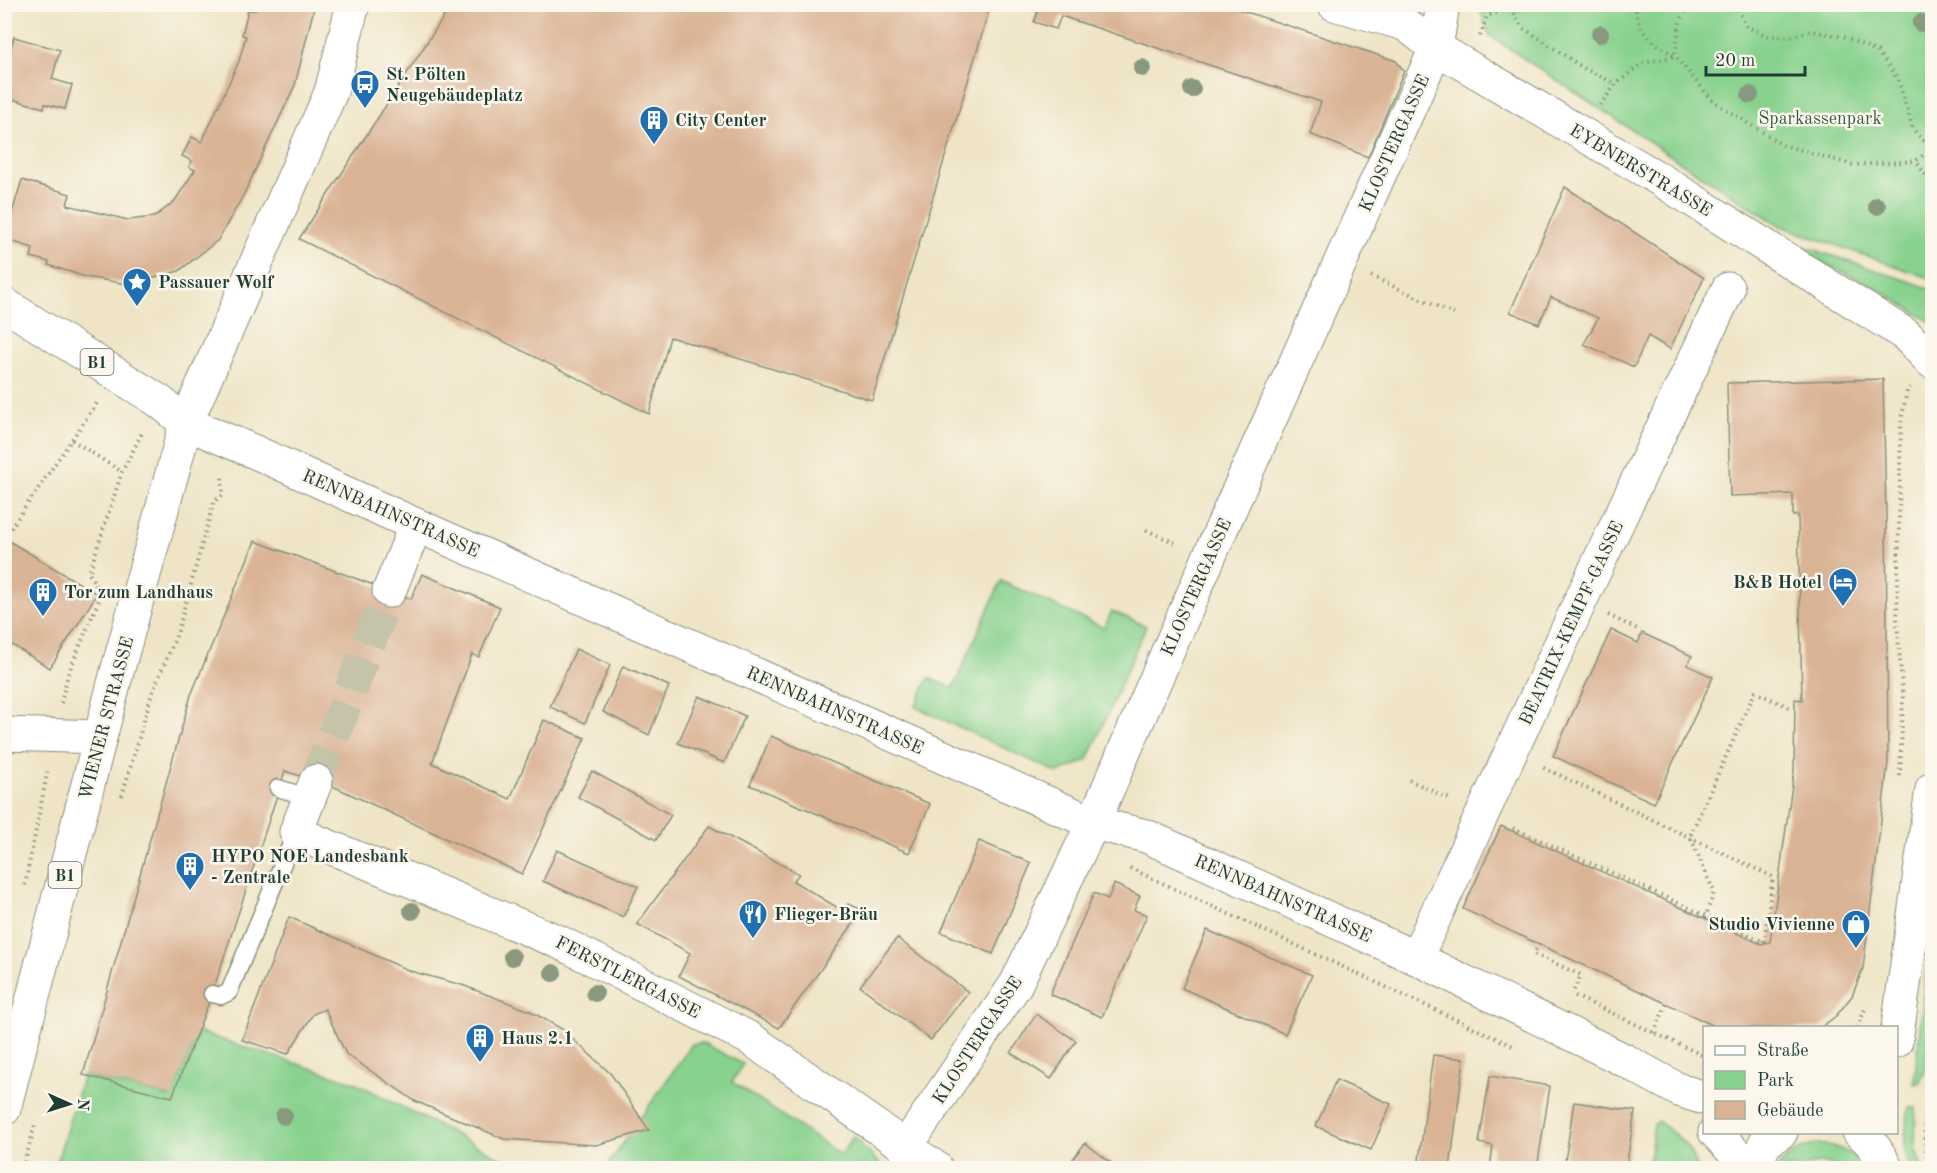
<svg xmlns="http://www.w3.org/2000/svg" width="1937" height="1173" font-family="'Old Standard TT',serif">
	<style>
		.green { fill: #88d28e; stroke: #548861; stroke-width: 1.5 }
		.building { fill: #dab394 }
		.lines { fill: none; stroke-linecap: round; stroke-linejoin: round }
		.minor-tunnel { stroke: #c5c3a9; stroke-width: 33; stroke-dasharray: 33 16; stroke-linecap: butt }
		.service-casing { stroke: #87907d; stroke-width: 19 }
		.minor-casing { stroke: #87907d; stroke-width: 35 }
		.tertiary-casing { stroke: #87907d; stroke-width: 35 }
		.primary-casing { stroke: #87907d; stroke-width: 35 }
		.path { stroke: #87907d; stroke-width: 4; stroke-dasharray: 1.5 4.5; stroke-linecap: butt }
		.service { stroke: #fff; stroke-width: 16 }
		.minor { stroke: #fff; stroke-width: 33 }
		.tertiary { stroke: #fff; stroke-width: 33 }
		.primary { stroke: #fff; stroke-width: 33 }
		.tree { fill: #889980 }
		.labels { text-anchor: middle; stroke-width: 5; stroke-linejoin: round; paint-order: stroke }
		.shield { fill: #fbf7ec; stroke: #61756b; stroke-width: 1.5 }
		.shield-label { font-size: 16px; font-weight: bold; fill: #1f3d34 }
		.poi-label { font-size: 18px; font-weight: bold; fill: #1f3d34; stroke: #fbf7ec; text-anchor: start }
		.park-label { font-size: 18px; fill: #345b46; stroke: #fbf7ec }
		.street-label { font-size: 18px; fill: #1f3d34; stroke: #fbf7ec }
	</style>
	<rect width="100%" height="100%" fill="#fbf7ec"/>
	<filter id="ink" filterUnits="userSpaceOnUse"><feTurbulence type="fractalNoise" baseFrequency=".0167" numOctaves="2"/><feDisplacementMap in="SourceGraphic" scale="12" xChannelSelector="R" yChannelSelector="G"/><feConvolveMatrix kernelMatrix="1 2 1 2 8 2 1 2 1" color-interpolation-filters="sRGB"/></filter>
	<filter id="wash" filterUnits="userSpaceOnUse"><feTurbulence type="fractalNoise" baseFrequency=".008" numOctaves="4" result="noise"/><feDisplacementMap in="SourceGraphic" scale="24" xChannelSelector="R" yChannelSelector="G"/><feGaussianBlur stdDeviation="1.35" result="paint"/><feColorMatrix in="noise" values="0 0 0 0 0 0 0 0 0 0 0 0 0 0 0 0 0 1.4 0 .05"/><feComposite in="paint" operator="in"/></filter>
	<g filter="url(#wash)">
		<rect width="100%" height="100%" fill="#efe4c6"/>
		<g class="green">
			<polygon points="1478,5 1932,5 1932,279 1781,226 1691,169 1490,36"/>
			<polygon points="1803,246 1932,289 1932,323 1875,287 1802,253"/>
			<polygon points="1001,581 1104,628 1112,611 1146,626 1088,760 1058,773 915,707 929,678 953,688"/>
			<polygon points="1932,917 1932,1007 1924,1074 1919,1083 1914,1084"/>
			<polygon points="198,1032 354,1082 520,1168 55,1168 83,1075 171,1097"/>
			<polygon points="703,1043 743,1064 732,1082 841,1155 853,1137 881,1165 878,1168 606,1168 692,1044"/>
			<path d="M1909,1107L1916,1108L1915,1148L1922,1168H1911C1900,1150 1906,1127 1909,1107Z"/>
			<path d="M1658,1121C1678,1137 1689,1143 1697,1168H1648L1654,1124Z"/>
			<path d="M1818,1144C1836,1146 1854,1151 1863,1168H1838L1827,1163H1817L1803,1168H1777C1788,1153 1800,1148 1818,1144Z"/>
		</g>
		<g id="blocks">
			<g class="building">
				<polygon points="257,4 315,4 295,85 244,194 218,240 179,271 127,284 86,277 48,265 49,262 31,257 33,248 4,239 22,180 70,194 67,205 128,220 154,217 174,202 195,170 189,167 192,161 182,156 192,137 202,142 239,61 246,36 242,35 248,10 256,10"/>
				<polygon points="452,4 991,4 872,400 670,337 649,414 299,239"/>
				<polygon points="1024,4 1222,4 1396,61 1404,71 1368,157 1310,134 1321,102 1061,16 1056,29 1034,22 1038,10"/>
				<polygon points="14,37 60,50 52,79 72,85 65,109 45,104 44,108 4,97 4,70"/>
				<polygon points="1565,187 1704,278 1670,349 1648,336 1634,367 1584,344 1598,318 1551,297 1539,324 1510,312"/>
				<polygon points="1883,379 1886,513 1888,763 1863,968 1852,996 1836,1016 1820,1028 1719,1028 1463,909 1501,826 1761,944 1770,942 1794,771 1795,699 1802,700 1798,515 1793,516 1793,494 1730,496 1727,383"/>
				<polygon points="4,538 97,594 50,668 4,640"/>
				<polygon points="255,541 411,599 422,574 500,607 479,657 472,654 432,763 510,799 544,720 585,738 522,874 337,788 285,771 212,994 172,1097 83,1075 191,695"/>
				<polygon points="1611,630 1638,643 1642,633 1692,656 1687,665 1713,677 1654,803 1553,756"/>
				<polygon points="576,649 610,665 585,723 550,707"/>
				<polygon points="623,666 669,686 649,735 603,712"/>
				<polygon points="699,696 745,716 724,763 678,743"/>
				<polygon points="771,736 930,804 909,853 750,785"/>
				<polygon points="592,771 671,815 656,840 578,797"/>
				<polygon points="709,826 799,874 793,881 843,911 848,904 863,910 779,1028 679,976 690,953 637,924"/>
				<polygon points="979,841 1031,863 993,954 941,932"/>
				<polygon points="557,850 638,886 623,917 543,881"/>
				<polygon points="1114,884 1140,896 1134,910 1147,915 1102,1017 1050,994 1094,893 1108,899"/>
				<polygon points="289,917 410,971 462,985 530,1011 562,1029 611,1074 649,1130 596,1145 504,1139 415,1101 346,1054 325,1009 313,1014 288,1054 242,1040"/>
				<polygon points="1207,930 1312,975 1285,1034 1182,988"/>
				<polygon points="897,938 968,992 931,1040 860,986"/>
				<polygon points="1036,1014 1076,1041 1051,1079 1011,1053"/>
				<polygon points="1433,1055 1464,1059 1450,1168 1418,1168"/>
				<polygon points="1490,1076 1550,1086 1537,1168 1490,1168 1493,1146 1479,1143"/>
				<polygon points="1336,1080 1391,1104 1371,1150 1316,1126"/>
				<polygon points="1574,1102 1635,1111 1626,1168 1564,1168"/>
				<polygon points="1085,1143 1118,1168 1066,1168"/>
			</g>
		</g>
	</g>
	<g filter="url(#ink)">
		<use href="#blocks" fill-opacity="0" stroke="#87907d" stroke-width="1.5"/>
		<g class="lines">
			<polyline class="minor-tunnel" points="316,781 389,591"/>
			<g class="service-casing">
				<g id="service">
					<polyline points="278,788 310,798"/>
					<polyline points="212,994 221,996 229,992 296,832"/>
				</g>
			</g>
			<g class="minor-casing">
				<g id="minor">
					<polyline points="186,423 255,452 416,525 1093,823 1146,836 1416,958 1626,1061 1679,1090 1704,1098"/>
					<polyline points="389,591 416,525"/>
					<polyline points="4,734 100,737"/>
					<polyline points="316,781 296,832 318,842 559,942 749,1038 936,1168"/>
					<polyline points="1416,958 1580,602 1728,289"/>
					<polyline points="1715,1132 1749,1168"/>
					<polyline points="905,1148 1016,984 1093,823 1231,507 1436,48 1443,4"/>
				</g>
			</g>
			<g class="tertiary-casing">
				<g id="tertiary">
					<polyline points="1334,4 1405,24 1436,48 1661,180 1906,335 1932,362"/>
					<polyline points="186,423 331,92 353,4"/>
					<polyline points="1896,1041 1932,789"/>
					<path d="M1859,1132C1870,1139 1881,1156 1886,1168"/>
					<polyline points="1754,1168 1765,1143 1781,1132"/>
				</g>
			</g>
			<g class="primary-casing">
				<polyline id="primary" points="4,304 159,401 186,423 117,672 4,1109"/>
			</g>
			<g class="path">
				<polyline points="1636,4 1636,14 1643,31 1655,43 1675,56 1713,101 1783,145 1853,165 1916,161"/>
				<polyline points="1735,4 1747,27 1768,36 1790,37 1811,31 1844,37 1878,52 1898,79 1913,129 1923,140 1932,144"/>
				<polyline points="1511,8 1522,27 1585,69 1616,84"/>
				<polyline points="1480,36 1487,16 1511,8 1511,4"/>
				<polyline points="1600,105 1616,84 1641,64 1675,56 1680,22 1689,4"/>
				<polyline points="1932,148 1916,161 1932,184"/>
				<polyline points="1371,276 1454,314"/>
				<polyline points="72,440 122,472"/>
				<polyline points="1146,530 1178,544"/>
				<polyline points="4,538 99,400"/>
				<polyline points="1608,615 1639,630"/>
				<polyline points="61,703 68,674 101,595 89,573 122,472 143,431"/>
				<polyline points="1900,776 1903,699 1897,622 1901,421 1907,391 1910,387"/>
				<polyline points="1409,780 1452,800"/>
				<polyline points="122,796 152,693 177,634 214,501 223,495 222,475"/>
				<polyline points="1513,828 1764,942 1773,877 1540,766"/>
				<polyline points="1130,868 1515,1047"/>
				<polyline points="25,885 48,769"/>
				<polyline points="1705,918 1714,892 1690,836 1755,692 1789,707"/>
				<polyline points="1539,944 1534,954 1581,975 1572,994"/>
				<polyline points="1575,996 1704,1056"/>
				<polyline points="1858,1028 1865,1008"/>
				<polyline points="1654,1033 1667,1003"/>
				<polyline points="23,1168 35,1125"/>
				<path d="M1931,1168C1918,1135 1928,1097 1932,1062"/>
			</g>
			<use href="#service" class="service"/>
			<use href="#minor" class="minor"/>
			<use href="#tertiary" class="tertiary"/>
			<use href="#primary" class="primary"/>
		</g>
		<g class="tree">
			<circle cx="1921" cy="23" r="9"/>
			<circle cx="1600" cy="34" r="9"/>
			<circle cx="1142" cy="68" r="9"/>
			<circle cx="1192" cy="89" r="9"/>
			<circle cx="1750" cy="95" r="9"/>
			<circle cx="1877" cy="206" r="9"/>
			<circle cx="412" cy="911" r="9"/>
			<circle cx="512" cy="957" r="9"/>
			<circle cx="553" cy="973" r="9"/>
			<circle cx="595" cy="993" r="9"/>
			<circle cx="284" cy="1116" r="9"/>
		</g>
	</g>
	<defs>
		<g id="bus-pin" transform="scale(1.5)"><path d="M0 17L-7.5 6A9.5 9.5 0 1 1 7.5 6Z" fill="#1f6fb2" stroke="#fbf7ec"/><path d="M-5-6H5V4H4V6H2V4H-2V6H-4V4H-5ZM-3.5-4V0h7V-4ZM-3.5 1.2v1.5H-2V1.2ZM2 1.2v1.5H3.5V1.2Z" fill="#fff"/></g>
		<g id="building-pin" transform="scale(1.5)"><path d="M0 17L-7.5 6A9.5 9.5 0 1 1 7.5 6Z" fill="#1f6fb2" stroke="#fbf7ec"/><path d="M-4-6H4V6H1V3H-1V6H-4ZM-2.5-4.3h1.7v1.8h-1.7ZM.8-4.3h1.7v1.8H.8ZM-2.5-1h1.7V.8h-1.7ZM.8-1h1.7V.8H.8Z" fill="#fff"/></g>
		<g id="sight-pin" transform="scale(1.5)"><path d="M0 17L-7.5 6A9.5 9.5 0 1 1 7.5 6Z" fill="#1f6fb2" stroke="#fbf7ec"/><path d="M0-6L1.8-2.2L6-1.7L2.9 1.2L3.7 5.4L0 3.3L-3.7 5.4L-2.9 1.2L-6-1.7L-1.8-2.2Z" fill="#fff"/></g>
		<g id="hotel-pin" transform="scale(1.5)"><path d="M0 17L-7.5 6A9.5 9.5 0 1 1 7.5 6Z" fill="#1f6fb2" stroke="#fbf7ec"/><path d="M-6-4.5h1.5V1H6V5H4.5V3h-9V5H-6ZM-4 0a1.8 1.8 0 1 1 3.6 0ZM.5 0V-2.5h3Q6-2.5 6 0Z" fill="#fff"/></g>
		<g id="restaurant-pin" transform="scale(1.5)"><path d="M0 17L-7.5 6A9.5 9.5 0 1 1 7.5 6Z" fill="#1f6fb2" stroke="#fbf7ec"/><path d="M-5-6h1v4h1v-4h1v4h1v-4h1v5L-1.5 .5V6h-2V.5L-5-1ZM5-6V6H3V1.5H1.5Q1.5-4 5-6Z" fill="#fff"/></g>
		<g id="shop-pin" transform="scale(1.5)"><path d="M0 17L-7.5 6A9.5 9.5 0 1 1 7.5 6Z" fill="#1f6fb2" stroke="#fbf7ec"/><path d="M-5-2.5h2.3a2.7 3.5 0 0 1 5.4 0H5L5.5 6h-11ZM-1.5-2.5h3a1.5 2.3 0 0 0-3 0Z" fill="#fff"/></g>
	</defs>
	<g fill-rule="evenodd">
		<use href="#bus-pin" x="365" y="84"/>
		<use href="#building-pin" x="654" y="120"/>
		<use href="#sight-pin" x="137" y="282"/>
		<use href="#hotel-pin" x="1843" y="582"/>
		<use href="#building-pin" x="43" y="592"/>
		<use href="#building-pin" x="190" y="866"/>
		<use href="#restaurant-pin" x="753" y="914"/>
		<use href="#shop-pin" x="1856" y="924"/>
		<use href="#building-pin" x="480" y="1038"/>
	</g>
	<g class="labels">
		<g class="shield">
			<rect x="80.5" y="349" width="33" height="26" rx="4.5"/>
			<rect x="48.5" y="862" width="33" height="26" rx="4.5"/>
		</g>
		<g class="shield-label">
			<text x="97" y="368">B1</text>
			<text x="65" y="881">B1</text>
		</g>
		<g class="poi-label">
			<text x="386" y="80">St. Pölten<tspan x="386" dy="21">Neugebäudeplatz</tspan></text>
			<text x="675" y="126">City Center</text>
			<text x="158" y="288">Passauer Wolf</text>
			<text x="1822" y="588" text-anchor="end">B&amp;B Hotel</text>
			<text x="64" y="598">Tor zum Landhaus</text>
			<text x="211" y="862">HYPO NOE Landesbank<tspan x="211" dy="21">- Zentrale</tspan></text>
			<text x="774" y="920">Flieger-Bräu</text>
			<text x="1835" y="930" text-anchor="end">Studio Vivienne</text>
			<text x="501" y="1044">Haus 2.1</text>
		</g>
		<g class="park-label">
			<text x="1820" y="124">Sparkassenpark</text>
		</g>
		<g class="street-label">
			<text transform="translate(1394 143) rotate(-66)" y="6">KLOSTERGASSE</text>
			<text transform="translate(1641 170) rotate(31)" y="6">EYBNERSTRASSE</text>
			<text transform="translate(391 513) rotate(24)" y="6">RENNBAHNSTRASSE</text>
			<text transform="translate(1196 587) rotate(-66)" y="6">KLOSTERGASSE</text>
			<text transform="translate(1571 623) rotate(-65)" y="6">BEATRIX-KEMPF-GASSE</text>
			<text transform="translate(835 710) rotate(24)" y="6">RENNBAHNSTRASSE</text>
			<text transform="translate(106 718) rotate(-75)" y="6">WIENER STRASSE</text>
			<text transform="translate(1283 898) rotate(24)" y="6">RENNBAHNSTRASSE</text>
			<text transform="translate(628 977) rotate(27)" y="6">FERSTLERGASSE</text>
			<text transform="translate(977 1040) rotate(-57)" y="6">KLOSTERGASSE</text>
		</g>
	</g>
	<rect width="1937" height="1173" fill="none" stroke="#fbf7ec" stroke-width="24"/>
	<rect x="1703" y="1026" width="195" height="108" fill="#fbf7ec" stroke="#a3ada2" stroke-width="1.5"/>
	<rect x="1715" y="1046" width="30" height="9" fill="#ffffff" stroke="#a3ada2" stroke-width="1.5"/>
	<text x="1757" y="1056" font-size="18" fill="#1f3d34">Straße</text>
	<rect x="1715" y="1071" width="30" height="18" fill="#88d28e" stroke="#a3ada2" stroke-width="1.5"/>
	<text x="1757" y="1086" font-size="18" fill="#1f3d34">Park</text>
	<rect x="1715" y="1101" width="30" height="18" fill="#dab394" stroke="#a3ada2" stroke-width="1.5"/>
	<text x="1757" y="1116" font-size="18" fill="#1f3d34">Gebäude</text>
	<g transform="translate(69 1104) rotate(93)" stroke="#fbf7ec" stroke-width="4.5" paint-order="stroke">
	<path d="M0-4.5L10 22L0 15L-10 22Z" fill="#1f3d34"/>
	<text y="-9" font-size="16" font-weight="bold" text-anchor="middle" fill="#1f3d34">N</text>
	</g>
	<path d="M1706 66v9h99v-9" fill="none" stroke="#1f3d34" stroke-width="3"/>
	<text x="1715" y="66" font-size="18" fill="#1f3d34" stroke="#fbf7ec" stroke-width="4.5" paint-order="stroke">20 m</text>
</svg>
